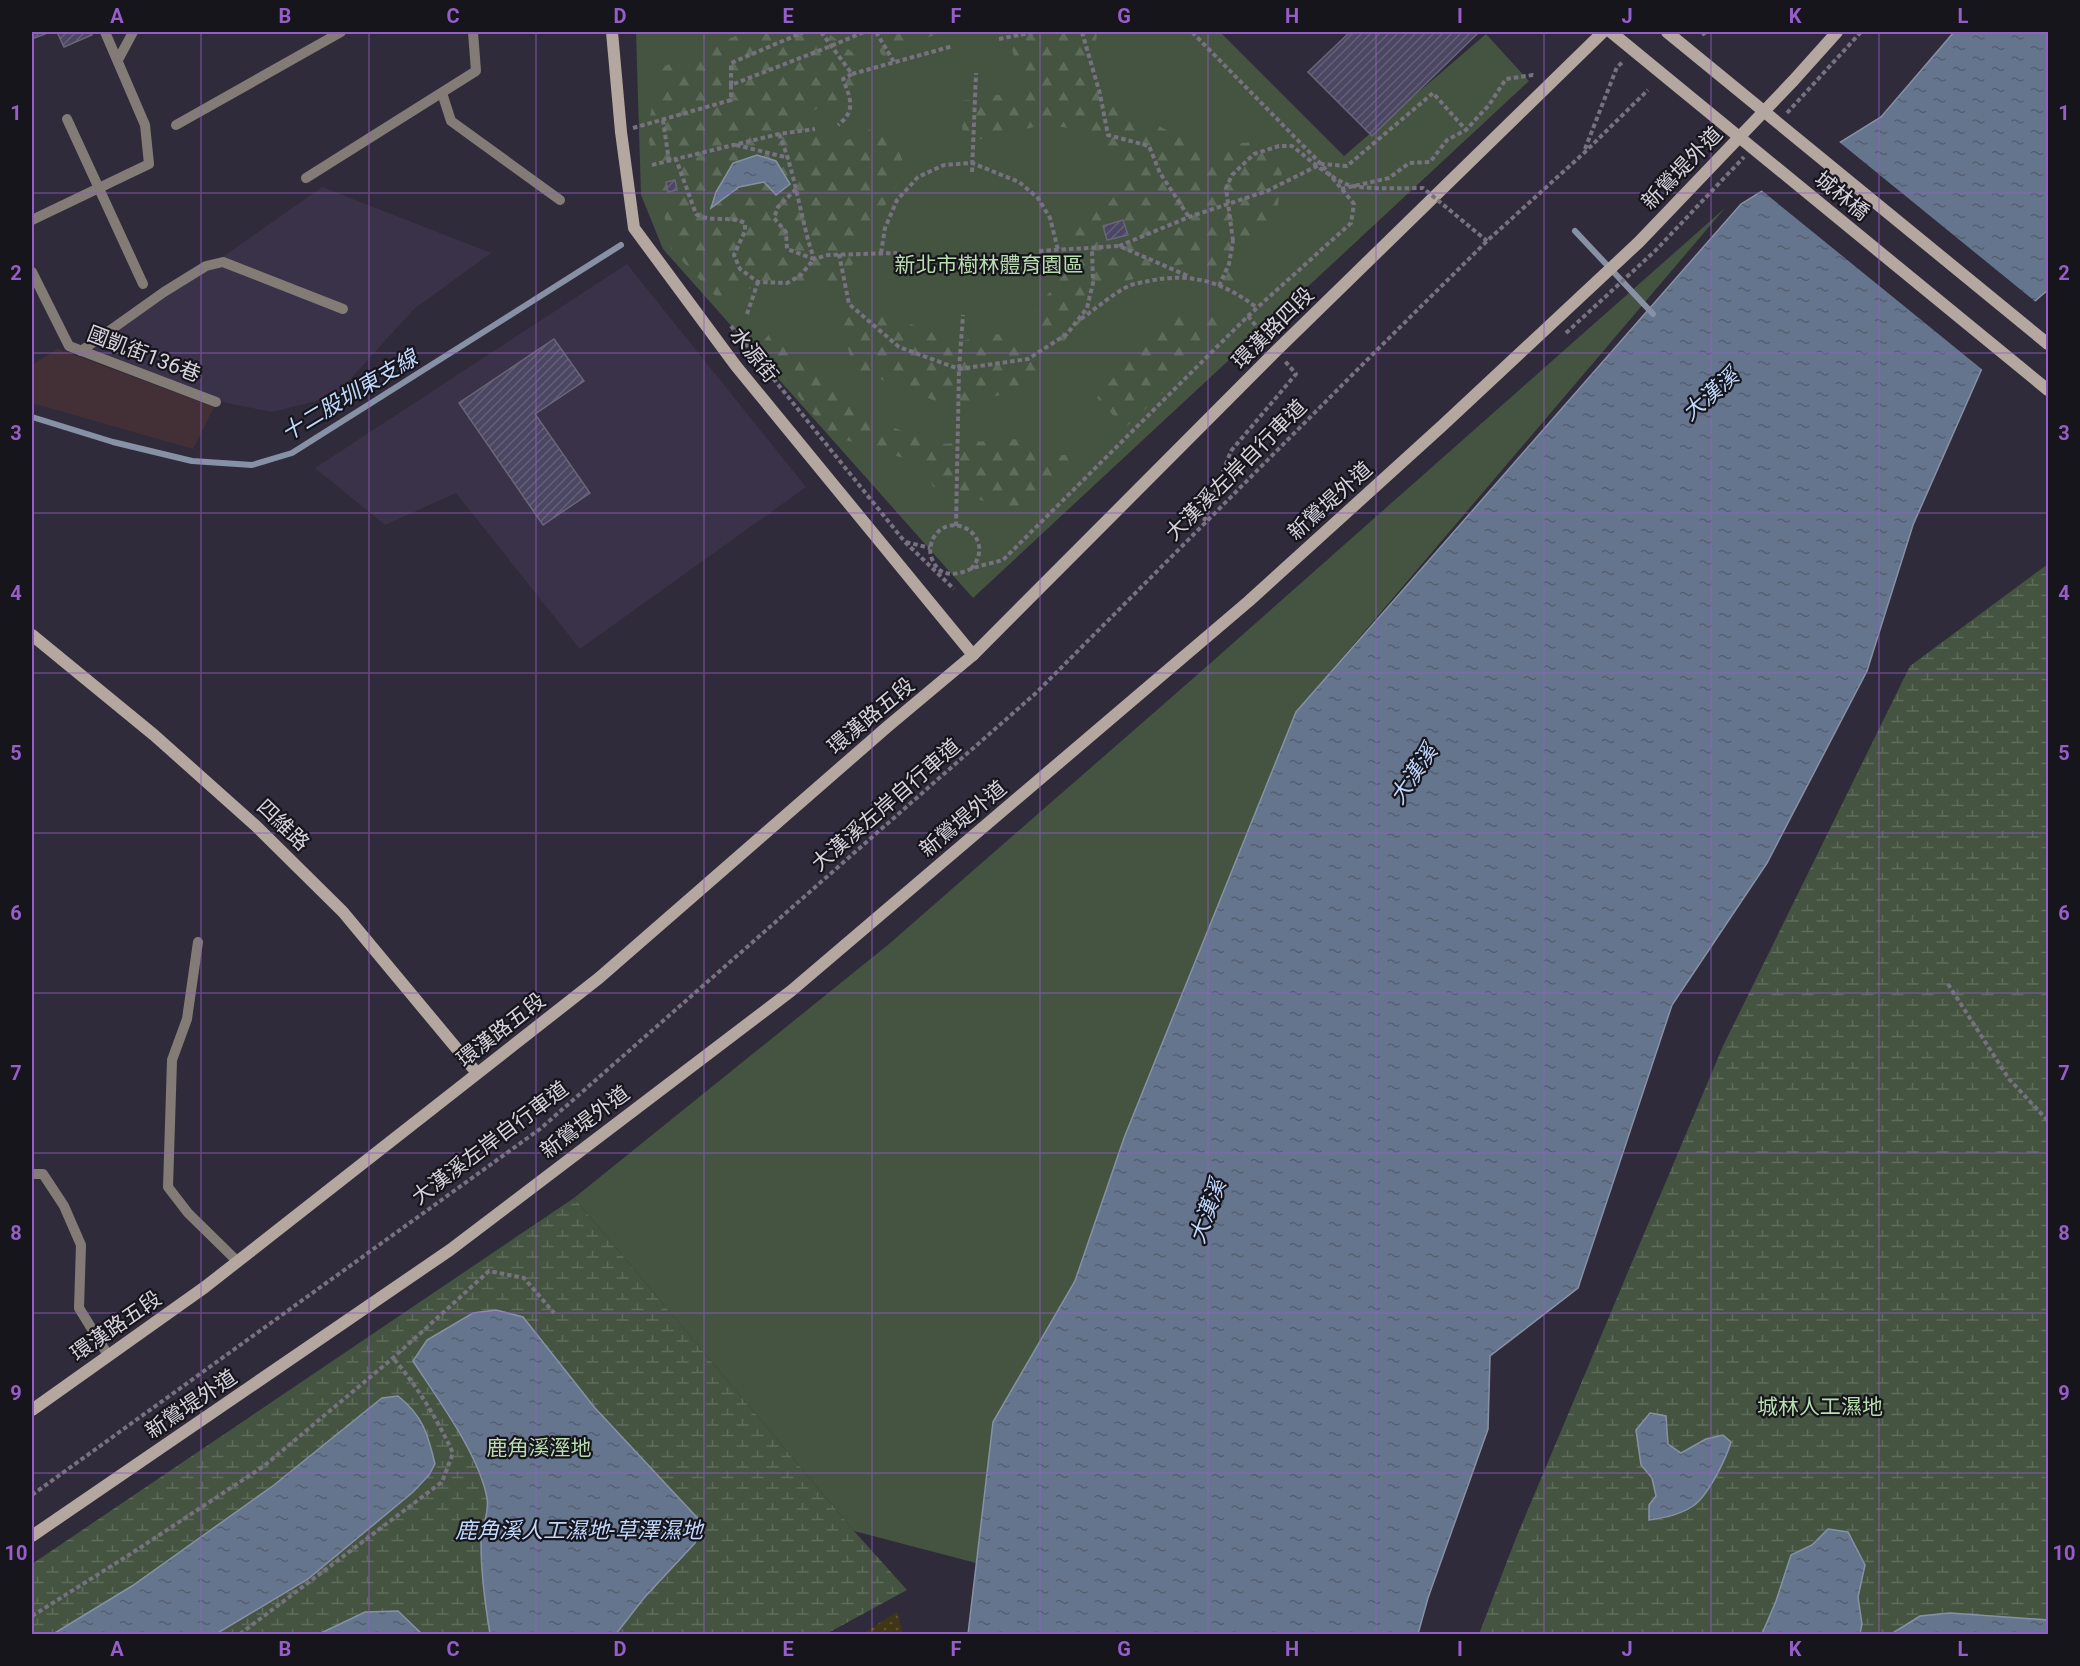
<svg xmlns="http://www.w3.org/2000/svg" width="2080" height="1666" font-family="Roboto,'Noto Sans TC',sans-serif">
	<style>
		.built { fill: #3a3248 }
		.education { fill: #433036 }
		.green { fill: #445440 }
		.forest { fill: url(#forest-firs) }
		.wetland { fill: url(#wetland-marsh) }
		.sand { fill: url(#sand-dots) }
		.water { fill: url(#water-ripples); stroke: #8791a6; stroke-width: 1.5 }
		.pier { fill: #302b3b }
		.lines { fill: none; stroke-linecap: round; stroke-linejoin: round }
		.stream { stroke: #8791a6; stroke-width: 6 }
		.building { fill: url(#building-hatch); stroke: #696678; stroke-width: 1.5 }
		.path { stroke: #76727f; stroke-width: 4; stroke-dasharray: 4.5 3; stroke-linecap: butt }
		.lane { stroke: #837b76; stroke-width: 10 }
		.secondary { stroke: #b4a79f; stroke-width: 12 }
		.path-bridge { stroke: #76727f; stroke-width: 4; stroke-dasharray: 4.5 3; stroke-linecap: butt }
		.secondary-bridge { stroke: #b4a79f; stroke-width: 12 }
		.grid { fill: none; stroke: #965ec8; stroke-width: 1.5; stroke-opacity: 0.55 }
		.labels { text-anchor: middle; stroke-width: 4.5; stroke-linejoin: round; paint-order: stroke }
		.street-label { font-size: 21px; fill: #d6d3dd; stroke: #17151c }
		.park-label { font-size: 21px; fill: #b9deb0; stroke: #17151c }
		.water-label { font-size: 22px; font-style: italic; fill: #c0d9ff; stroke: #17151c }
		.neatline { fill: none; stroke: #965ec8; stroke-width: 2 }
		.grid-label { font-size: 20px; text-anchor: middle; font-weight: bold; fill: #965ec8 }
	</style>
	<defs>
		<pattern id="forest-firs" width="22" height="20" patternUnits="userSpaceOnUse" patternTransform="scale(1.5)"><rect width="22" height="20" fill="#445440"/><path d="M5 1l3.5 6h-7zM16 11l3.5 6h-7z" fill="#5e6c5b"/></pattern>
		<pattern id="wetland-marsh" width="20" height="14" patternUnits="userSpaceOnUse" patternTransform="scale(1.5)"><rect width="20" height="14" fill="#445440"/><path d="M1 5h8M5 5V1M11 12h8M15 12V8" fill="none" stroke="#5e6c5b"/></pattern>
		<pattern id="sand-dots" width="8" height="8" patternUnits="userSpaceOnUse" patternTransform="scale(1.5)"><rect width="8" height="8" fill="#3e3615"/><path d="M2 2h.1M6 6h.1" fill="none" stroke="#595237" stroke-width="1.8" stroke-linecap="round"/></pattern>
		<pattern id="water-ripples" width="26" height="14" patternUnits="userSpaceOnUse" patternTransform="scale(1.5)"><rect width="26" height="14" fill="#65758e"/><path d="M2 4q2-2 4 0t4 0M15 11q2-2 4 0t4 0" fill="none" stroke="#565f70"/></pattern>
		<pattern id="building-hatch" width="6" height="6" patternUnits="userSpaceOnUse" patternTransform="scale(1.5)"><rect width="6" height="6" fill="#4b4661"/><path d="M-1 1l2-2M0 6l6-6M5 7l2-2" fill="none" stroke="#646077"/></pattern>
	</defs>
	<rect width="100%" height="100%" fill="#302b3b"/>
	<g class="built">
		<polygon points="322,187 491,253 414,309 335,396 272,412 227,403 92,349"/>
		<polygon points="627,264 806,487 580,649 456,493 385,525 315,468"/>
	</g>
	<polygon class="education" points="58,349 214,407 193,449 32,403 32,365"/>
	<g class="green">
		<polygon points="636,32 1220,32 1344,156 1486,34 1529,81 973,598 663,249 641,195"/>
		<polygon points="1725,208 1296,712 1124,1138 1075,1281 993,1422 976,1563 854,1531 574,1198 889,944 1197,675"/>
	</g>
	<g class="forest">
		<polygon points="745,32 827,32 857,56 868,86 803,115 824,147 857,137 885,120 906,168 842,283 753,287 721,302 671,249 647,131 660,68"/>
		<polygon points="867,32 940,32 884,58"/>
		<polygon points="1004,32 1097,32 1093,78 1135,114 1202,148 1267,140 1282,172 1275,229 1242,239 1236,286 1182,264 1110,286 1057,350 1030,316 1067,271 1071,218 1104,209 1128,179 1113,150 1078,129 1043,125 963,143 961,101 1021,91 1009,34"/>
		<polygon points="1211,314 1225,335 1125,428 1097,398 1134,352 1166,317"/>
		<polygon points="889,315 955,342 1015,331 1053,368 1019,391 948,406 853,368 840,316"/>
		<polygon points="773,330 813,370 880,423 941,444 1032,438 1044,455 1081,455 1069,475 1014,515 956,489 933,487 925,460 906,459 830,435 758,347"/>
	</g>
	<g class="wetland">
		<polygon points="2048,564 2048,1634 1479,1634 1516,1538 1723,1046 1910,666"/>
		<polygon points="574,1198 854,1531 907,1590 826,1634 32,1634 32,1564"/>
	</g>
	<polygon class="sand" points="897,1612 903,1634 862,1634"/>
	<g class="water">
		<polygon points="1954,32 2048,32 2048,290 1998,332 1913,525 1867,671 1767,863 1672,1005 1578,1288 1490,1356 1488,1429 1428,1598 1418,1634 968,1634 993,1422 1075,1281 1124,1138 1296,712 1741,204 1881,117"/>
		<polygon points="757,155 776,161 790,184 776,195 764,182 739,187 711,208 716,192 733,163"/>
		<path d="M496,1310L523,1317L595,1408L703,1524L695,1543L644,1598L616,1634H490C485,1604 481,1573 481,1543C481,1528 490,1512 487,1498C479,1454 437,1398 413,1361L427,1340L473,1313Z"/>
		<path d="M398,1396C423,1416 428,1434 435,1464L429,1475L413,1492L308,1579L216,1634H53L132,1586L274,1485L382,1398Z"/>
		<path d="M1650,1413L1666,1416L1668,1444L1681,1453L1706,1439L1723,1435L1731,1442C1726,1459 1708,1496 1693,1506C1680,1515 1665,1518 1649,1520V1505L1656,1496L1652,1478L1641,1465L1636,1430Z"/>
		<polygon points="1828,1529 1848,1532 1865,1565 1858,1597 1862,1624 1860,1634 1762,1634 1776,1601 1791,1555 1812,1545"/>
		<polygon points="398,1611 422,1634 319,1634 365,1612"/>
		<polygon points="1950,1613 2048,1620 2048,1634 1891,1634 1920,1616"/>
	</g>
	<polygon class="pier" points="1838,141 2037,303 2000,334 1984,371 1760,189"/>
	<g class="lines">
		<g class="stream">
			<polyline points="1575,231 1653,314"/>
			<polyline points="32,417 113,442 192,461 252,465 292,453 621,245"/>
		</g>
	</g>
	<g class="building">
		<polygon points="32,32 44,32 45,34 32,39"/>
		<polygon points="57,32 90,32 92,35 64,47"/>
		<polygon points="1350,32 1479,32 1372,136 1308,72"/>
		<polygon points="675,180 677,190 668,192 666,182"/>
		<polygon points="1123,220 1128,235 1107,240 1103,226"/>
		<polygon points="554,339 584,381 535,414 590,493 543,525 459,403"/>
	</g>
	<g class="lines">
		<g class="path">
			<path d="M821,32L852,74L843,79C850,98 857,110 838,125"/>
			<polyline points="876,32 894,62"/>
			<polyline points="1082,32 1100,94 1108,135 1149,146 1160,173 1189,217"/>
			<polyline points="1702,35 1706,32"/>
			<polyline points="999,39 1034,32"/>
			<polyline points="852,74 953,46"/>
			<polyline points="731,85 731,63 804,32"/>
			<polyline points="1787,113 1861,32"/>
			<polyline points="663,120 669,161"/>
			<polyline points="633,128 731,100 731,85 831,46 864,32"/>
			<path d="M779,134C796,174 800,218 814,259L828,255L897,253"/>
			<polyline points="736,145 789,158"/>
			<polyline points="1585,149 1617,67 1624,61"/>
			<polyline points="652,165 676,159"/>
			<polyline points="972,172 976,73"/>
			<path d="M796,189L778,207L774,218L786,232L787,249L814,259L801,275L787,283L758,282L740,269L734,255L745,231V223C729,215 710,223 696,214L676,159L779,134L815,129"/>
			<polyline points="1341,189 1389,178 1409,163 1430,162 1447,140 1466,130 1489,105 1506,79 1533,75 1536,76"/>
			<polyline points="1119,246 1189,217 1267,191 1321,164 1347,166 1433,93 1466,130"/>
			<polyline points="1039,251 1119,246 1188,276"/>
			<polyline points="881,253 885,228 897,200 918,177 944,165 972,163 1019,182 1038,198 1050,218 1058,250"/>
			<polyline points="839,254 849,304 899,347 959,369 1028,359 1067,334 1087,308 1093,283 1092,248"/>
			<polyline points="1219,286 1229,264 1233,241"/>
			<polyline points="747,314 758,282"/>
			<polyline points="1248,316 1268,341"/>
			<path d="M1081,319C1097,308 1113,293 1131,285C1137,283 1144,282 1149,281C1191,272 1224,282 1257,308"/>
			<polyline points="731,326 905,542 954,589"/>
			<polyline points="1566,333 1656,250 1744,157"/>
			<polyline points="1204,521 1231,451 1296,374 1284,360"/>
			<polyline points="956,526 959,369 963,315"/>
			<polyline points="906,542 930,548"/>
			<path d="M971,569C998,538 952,508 934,537C930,544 929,552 932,559C940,579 957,575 971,569C981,565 993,563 1003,560L1248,316L1351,223L1354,204L1321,164L1192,32"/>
			<polyline points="1948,984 2009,1079 2048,1121"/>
			<polyline points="32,1495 540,1129 1036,693 1374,353 1487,241 1585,152 1648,90"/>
			<polyline points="32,1616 132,1553 264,1466 393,1358 489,1271 524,1278 554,1313"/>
			<path d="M240,1634L442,1482L453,1453C437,1419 418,1387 393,1358"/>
		</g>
		<g class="lane">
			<polyline points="118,60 133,32"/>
			<polyline points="442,93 451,121 560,200"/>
			<polyline points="67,119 143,284"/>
			<polyline points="176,125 341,32"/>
			<polyline points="306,178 476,71 473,32"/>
			<polyline points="32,220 149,164 145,125 105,32"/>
			<polyline points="32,272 69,346 216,402"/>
			<polyline points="81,351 164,292 206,266 223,262 343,309"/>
			<polyline points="198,942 187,1019 172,1060 168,1187 188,1213 237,1261"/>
			<polyline points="32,1174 43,1174 64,1206 81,1245 79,1308 108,1355"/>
		</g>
		<g class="secondary">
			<polyline points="612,32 621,132 634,228 736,366 973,655"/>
			<polyline points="32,635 154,735 256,826 343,912 477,1073"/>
			<polyline points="32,1410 205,1287 599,978 887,727 973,655 1276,351 1603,32"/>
			<polyline points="32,1536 450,1250 791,991 1249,601 1443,425 1639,242 1793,81 1837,32"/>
		</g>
		<path class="path-bridge" d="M1233,241L1226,188L1232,175L1254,154L1279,146H1292C1309,159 1326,175 1346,184C1359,190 1407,188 1423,188L1487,241"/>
		<g class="secondary-bridge">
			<polyline points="1611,32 2048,390"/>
			<polyline points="1667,32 2048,344"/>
		</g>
	</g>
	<path class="grid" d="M201,32V1634M369,32V1634M536,32V1634M704,32V1634M872,32V1634M1040,32V1634M1208,32V1634M1376,32V1634M1544,32V1634M1711,32V1634M1879,32V1634M32,193H2048M32,353H2048M32,513H2048M32,673H2048M32,833H2048M32,993H2048M32,1153H2048M32,1313H2048M32,1473H2048"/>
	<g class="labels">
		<g class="street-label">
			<text transform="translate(1682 168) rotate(-46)" y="7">新鶯堤外道</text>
			<text transform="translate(1842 196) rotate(39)" y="7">城林橋</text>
			<text transform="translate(1273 328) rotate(-45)" y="7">環漢路四段</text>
			<text transform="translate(144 354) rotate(21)" y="7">國凱街136巷</text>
			<text transform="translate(754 355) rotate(52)" y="7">水源街</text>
			<text transform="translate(1236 470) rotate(-45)" y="7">大漢溪左岸自行車道</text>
			<text transform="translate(1330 501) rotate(-42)" y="7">新鶯堤外道</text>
			<text transform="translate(871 716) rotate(-40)" y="7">環漢路五段</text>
			<text transform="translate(886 805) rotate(-41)" y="7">大漢溪左岸自行車道</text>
			<text transform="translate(963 819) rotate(-40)" y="7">新鶯堤外道</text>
			<text transform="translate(283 825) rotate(44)" y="7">四維路</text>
			<text transform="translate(501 1030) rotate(-38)" y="7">環漢路五段</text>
			<text transform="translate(585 1122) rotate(-37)" y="7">新鶯堤外道</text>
			<text transform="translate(490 1143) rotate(-37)" y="7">大漢溪左岸自行車道</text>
			<text transform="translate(116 1326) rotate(-35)" y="7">環漢路五段</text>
			<text transform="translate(191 1404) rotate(-34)" y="7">新鶯堤外道</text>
		</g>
		<g class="park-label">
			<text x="989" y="272">新北市樹林體育園區</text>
			<text x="1820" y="1414">城林人工濕地</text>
			<text x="539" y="1455">鹿角溪溼地</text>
		</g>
		<g class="water-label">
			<text transform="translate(1710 394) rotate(-41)" y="8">大漢溪</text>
			<text transform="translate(349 395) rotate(-31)" y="8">十二股圳東支線</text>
			<text transform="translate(1413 774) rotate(-56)" y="8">大漢溪</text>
			<text transform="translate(1207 1211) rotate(-70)" y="8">大漢溪</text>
			<text x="579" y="1538">鹿角溪人工濕地-草澤濕地</text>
		</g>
	</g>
	<rect width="2080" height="1666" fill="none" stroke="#17151c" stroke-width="66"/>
	<rect x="33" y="33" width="2014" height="1600" class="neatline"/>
	<g class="grid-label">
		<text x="117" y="23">A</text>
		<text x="285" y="23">B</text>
		<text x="453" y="23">C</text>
		<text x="620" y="23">D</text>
		<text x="788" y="23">E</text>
		<text x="956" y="23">F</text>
		<text x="1124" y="23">G</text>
		<text x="1292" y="23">H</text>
		<text x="1460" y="23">I</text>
		<text x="1627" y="23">J</text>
		<text x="1795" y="23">K</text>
		<text x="1963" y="23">L</text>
		<text x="16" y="120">1</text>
		<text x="2064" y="120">1</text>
		<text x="16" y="280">2</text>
		<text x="2064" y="280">2</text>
		<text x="16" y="440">3</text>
		<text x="2064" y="440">3</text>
		<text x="16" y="600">4</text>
		<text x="2064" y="600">4</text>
		<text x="16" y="760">5</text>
		<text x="2064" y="760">5</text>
		<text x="16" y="920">6</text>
		<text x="2064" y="920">6</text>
		<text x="16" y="1080">7</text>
		<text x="2064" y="1080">7</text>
		<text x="16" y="1240">8</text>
		<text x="2064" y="1240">8</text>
		<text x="16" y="1400">9</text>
		<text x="2064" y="1400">9</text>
		<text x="16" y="1560">10</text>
		<text x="2064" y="1560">10</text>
		<text x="117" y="1656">A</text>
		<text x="285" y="1656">B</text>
		<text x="453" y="1656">C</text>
		<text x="620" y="1656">D</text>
		<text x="788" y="1656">E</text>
		<text x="956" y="1656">F</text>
		<text x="1124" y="1656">G</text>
		<text x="1292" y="1656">H</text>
		<text x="1460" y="1656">I</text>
		<text x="1627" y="1656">J</text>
		<text x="1795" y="1656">K</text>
		<text x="1963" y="1656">L</text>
	</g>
</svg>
